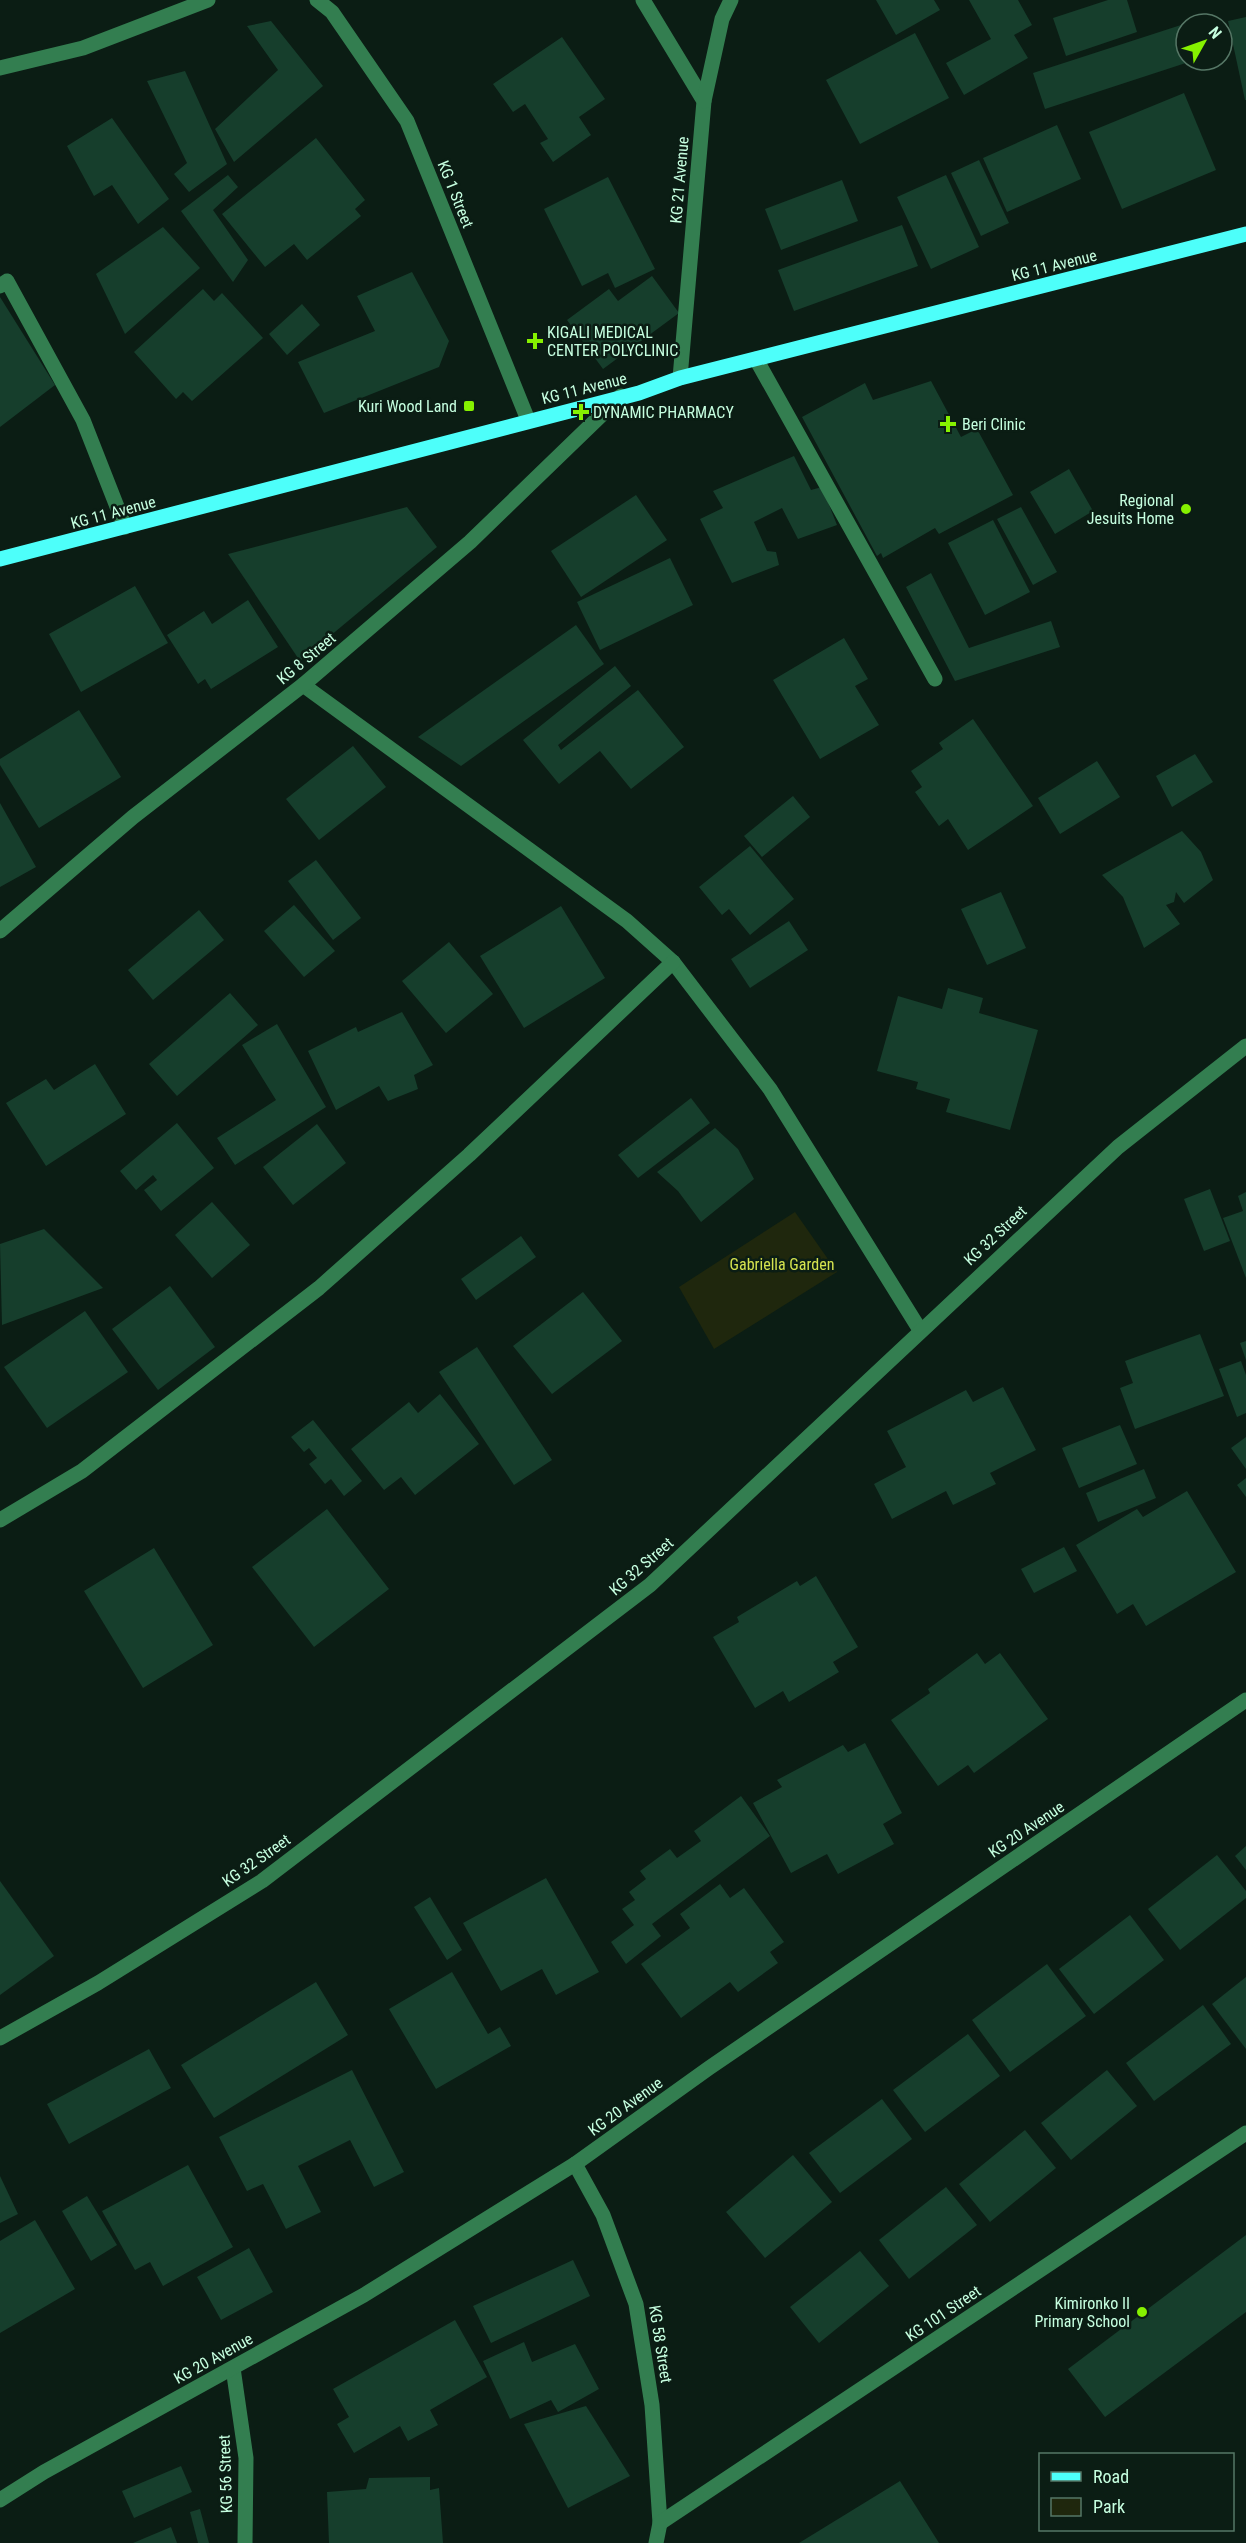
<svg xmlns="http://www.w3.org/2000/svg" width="1246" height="2543" font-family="'Roboto Condensed',sans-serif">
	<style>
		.green { fill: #1f270d }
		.building { fill: #163e2c }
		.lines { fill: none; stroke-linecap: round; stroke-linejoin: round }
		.minor { stroke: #337e50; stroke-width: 15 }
		.major { stroke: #4dfffa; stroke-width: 15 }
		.poi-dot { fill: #86f100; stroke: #0b1d14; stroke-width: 2 }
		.labels { text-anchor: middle; stroke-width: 5; stroke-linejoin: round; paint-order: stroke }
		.street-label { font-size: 16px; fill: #c6ffe0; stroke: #0b1d14 }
		.poi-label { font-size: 16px; fill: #c6ffe0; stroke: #0b1d14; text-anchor: start }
		.park-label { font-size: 16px; fill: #d5e34f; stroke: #0b1d14 }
	</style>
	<rect width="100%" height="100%" fill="#0b1d14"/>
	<polygon class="green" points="795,1212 837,1272 714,1349 679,1287"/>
	<g class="building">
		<polygon points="876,0 934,0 940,10 896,35"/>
		<polygon points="969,0 1018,0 1032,25 1014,35 1028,58 964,95 946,63 991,39"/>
		<polygon points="1108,0 1127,0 1137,32 1066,56 1053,18"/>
		<polygon points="1246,17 1246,100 1245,100 1228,21"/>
		<polygon points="271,21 323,86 234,162 215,129 278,70 247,26"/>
		<polygon points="1181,25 1186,39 1186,60 1195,60 1045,109 1033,73"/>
		<polygon points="915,33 949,98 860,144 826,80"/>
		<polygon points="562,37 605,99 579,117 591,135 553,162 540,143 548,139 525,104 513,112 493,84"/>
		<polygon points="185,71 227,164 189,192 174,174 187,163 147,81"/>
		<polygon points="1184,93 1216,170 1122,209 1089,132"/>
		<polygon points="112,118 169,199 138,224 112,185 94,196 67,146"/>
		<polygon points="1057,125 1081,179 1007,212 983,158"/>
		<polygon points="316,138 365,200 355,209 361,216 307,260 294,244 265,267 222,214"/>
		<polygon points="979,160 1009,223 981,236 951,173"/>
		<polygon points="228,175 238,187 213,210 248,260 233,282 181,211"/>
		<polygon points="946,175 979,247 931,269 897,197"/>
		<polygon points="608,177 655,269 615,288 608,273 582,286 544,209"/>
		<polygon points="842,180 858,221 781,250 765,209"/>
		<polygon points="902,225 918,266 794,311 778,270"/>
		<polygon points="163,227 200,268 125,334 96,274"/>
		<polygon points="412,272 449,341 439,367 324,413 298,362 375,331 357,296"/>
		<polygon points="652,276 679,313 603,369 567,320 609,289 618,301"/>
		<polygon points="203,289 214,301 222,293 263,338 192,401 183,392 176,399 134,352"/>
		<polygon points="0,297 55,385 0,427"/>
		<polygon points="302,304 320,325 287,355 269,334"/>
		<polygon points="931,381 961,437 977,429 1013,495 939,534 935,528 883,558 881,553 877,556 802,417 865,383 873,400"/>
		<polygon points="794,456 811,490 822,487 837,525 798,539 782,508 754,522 767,551 776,552 779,565 732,583 700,519 723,508 713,491"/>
		<polygon points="1069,469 1093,511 1055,534 1030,492"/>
		<polygon points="636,495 667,540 581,597 551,551"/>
		<polygon points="407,507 437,547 300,661 228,554"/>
		<polygon points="1021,507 1057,572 1033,585 997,519"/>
		<polygon points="993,520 1030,592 985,615 948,543"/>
		<polygon points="670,558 693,605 600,650 577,602"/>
		<polygon points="931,573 969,648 1051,621 1060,647 955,681 906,587"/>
		<polygon points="135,586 168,643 81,692 49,634"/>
		<polygon points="248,600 278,647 211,689 205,679 198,684 167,635 204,611 212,624"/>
		<polygon points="576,625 604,664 461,766 418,737"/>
		<polygon points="844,638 868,679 855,686 879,725 820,759 773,680"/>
		<polygon points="615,666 631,686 558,745 561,750 638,690 684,747 631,789 600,751 559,784 523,740"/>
		<polygon points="79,710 121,777 39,828 0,765 0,759"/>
		<polygon points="973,719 1033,806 968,850 948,819 939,826 915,792 922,787 911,771 943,749 939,743"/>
		<polygon points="353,746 386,787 319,840 286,799"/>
		<polygon points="1195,754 1213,782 1172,807 1156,776"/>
		<polygon points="1097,761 1120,797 1060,834 1038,798"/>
		<polygon points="793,796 810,817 762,857 744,836"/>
		<polygon points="0,803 36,867 0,887"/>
		<polygon points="1182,831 1201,852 1213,880 1184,903 1176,892 1174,902 1166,905 1180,924 1144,948 1123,897 1102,875"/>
		<polygon points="750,846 794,899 750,935 729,909 722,915 699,887"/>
		<polygon points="316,860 361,918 333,940 288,881"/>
		<polygon points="1001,892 1026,948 987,965 961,909"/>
		<polygon points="294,905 335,951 304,977 264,931"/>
		<polygon points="561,906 605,978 524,1028 480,956"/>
		<polygon points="199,910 224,940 153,1000 128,970"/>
		<polygon points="789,921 808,950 750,988 731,959"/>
		<polygon points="449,942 493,994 446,1033 402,981"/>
		<polygon points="948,988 983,998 979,1013 1038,1030 1010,1130 946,1112 950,1099 916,1089 918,1082 877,1071 898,996 942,1009"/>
		<polygon points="230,993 258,1025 177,1096 149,1064"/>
		<polygon points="402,1012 433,1065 414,1075 418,1089 388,1101 379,1086 336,1110 308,1051 356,1027 358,1032"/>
		<polygon points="277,1024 326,1107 235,1165 217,1138 276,1100 242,1045"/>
		<polygon points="95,1064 126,1114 46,1166 6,1103 46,1079 54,1090"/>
		<polygon points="691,1098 710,1123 638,1178 618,1155"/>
		<polygon points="177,1123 214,1168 161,1211 144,1190 157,1180 153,1175 136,1190 120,1171"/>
		<polygon points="317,1124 346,1163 293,1205 263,1167"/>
		<polygon points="715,1128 738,1149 754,1179 701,1222 678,1191 657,1172"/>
		<polygon points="1210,1189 1230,1241 1204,1251 1184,1199"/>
		<polygon points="1246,1192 1246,1278 1223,1218 1243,1211 1238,1196"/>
		<polygon points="212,1202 250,1245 212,1278 175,1235"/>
		<polygon points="44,1229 103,1288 2,1325 0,1244"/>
		<polygon points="521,1236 536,1257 476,1300 461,1279"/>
		<polygon points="170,1286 215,1347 158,1390 112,1329"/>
		<polygon points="583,1292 622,1341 552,1394 513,1346"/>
		<polygon points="85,1311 128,1372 47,1428 4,1367"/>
		<polygon points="1200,1334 1224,1396 1135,1429 1120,1388 1133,1383 1125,1361"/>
		<polygon points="1246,1341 1246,1360 1240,1343"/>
		<polygon points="477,1347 552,1460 514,1485 439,1372"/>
		<polygon points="1241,1361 1246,1375 1246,1413 1237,1417 1219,1369"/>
		<polygon points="1003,1387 1036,1450 990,1473 996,1484 953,1505 946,1491 892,1519 874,1484 906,1467 887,1431 966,1390 973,1402"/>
		<polygon points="440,1394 479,1444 415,1495 401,1477 384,1490 351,1449 409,1402 418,1413"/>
		<polygon points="313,1420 362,1481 344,1496 331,1479 325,1484 309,1464 317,1458 309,1448 304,1452 291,1437"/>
		<polygon points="1120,1425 1137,1464 1079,1488 1062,1448"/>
		<polygon points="1246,1437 1246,1469 1231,1448"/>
		<polygon points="1144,1469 1156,1498 1098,1522 1086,1493"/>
		<polygon points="1246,1478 1246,1497 1237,1485"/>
		<polygon points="1187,1491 1236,1572 1146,1626 1133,1604 1117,1614 1076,1545 1137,1509 1143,1517"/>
		<polygon points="327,1509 389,1589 314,1647 252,1567"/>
		<polygon points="1064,1547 1077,1571 1034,1593 1021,1569"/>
		<polygon points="154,1548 213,1645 143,1688 84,1591"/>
		<polygon points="816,1576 858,1647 833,1662 839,1672 789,1702 783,1691 755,1708 713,1637 739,1622 737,1617 797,1581 800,1586"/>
		<polygon points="977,1653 985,1664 1000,1653 1048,1719 974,1773 968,1765 938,1786 891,1720 930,1693 928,1689"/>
		<polygon points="865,1743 902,1813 883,1824 894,1844 838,1874 827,1854 791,1873 753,1803 782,1787 777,1780 843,1745 848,1752"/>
		<polygon points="741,1796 770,1836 652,1924 661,1936 626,1964 611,1942 634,1925 622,1909 635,1900 629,1892 646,1879 640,1871 670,1849 677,1858 701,1841 694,1831"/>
		<polygon points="1246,1846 1246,1870 1235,1856"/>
		<polygon points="1217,1855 1246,1891 1246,1898 1180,1950 1148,1909"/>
		<polygon points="546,1878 599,1972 556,1995 542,1969 501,1991 463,1923"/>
		<polygon points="0,1881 54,1956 0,1995"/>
		<polygon points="720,1884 730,1898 744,1888 784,1942 770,1952 778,1963 738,1992 730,1982 681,2018 641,1964 690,1928 680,1914"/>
		<polygon points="430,1897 462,1950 447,1960 414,1907"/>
		<polygon points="1130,1915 1164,1960 1094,2014 1059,1969"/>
		<polygon points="1047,1964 1086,2016 1010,2072 972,2020"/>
		<polygon points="452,1972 488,2034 500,2027 511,2046 436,2089 389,2009"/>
		<polygon points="1246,1977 1246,2049 1212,2004"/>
		<polygon points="316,1982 348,2035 214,2118 181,2065"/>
		<polygon points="1203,2005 1231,2044 1154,2101 1126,2063"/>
		<polygon points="968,2034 1000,2076 925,2132 893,2090"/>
		<polygon points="149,2049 171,2088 69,2144 47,2104"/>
		<polygon points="352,2070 404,2172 374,2187 350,2140 298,2166 321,2212 286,2229 263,2184 247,2191 219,2137"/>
		<polygon points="1107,2070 1137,2106 1071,2160 1041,2123"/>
		<polygon points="882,2099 912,2139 840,2193 809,2153"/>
		<polygon points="1025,2130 1056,2168 990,2222 959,2184"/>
		<polygon points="793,2155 832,2202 765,2258 726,2212"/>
		<polygon points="188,2165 233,2247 163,2286 150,2262 135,2270 102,2211"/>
		<polygon points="0,2176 18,2214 0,2223"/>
		<polygon points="946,2187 977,2225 909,2279 879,2240"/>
		<polygon points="87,2196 117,2245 91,2261 62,2211"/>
		<polygon points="35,2220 75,2289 0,2333 0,2241"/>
		<polygon points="1246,2235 1246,2312 1105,2417 1068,2369"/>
		<polygon points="249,2248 273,2292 221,2320 197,2277"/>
		<polygon points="860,2251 889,2286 819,2343 790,2307"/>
		<polygon points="573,2260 590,2296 491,2343 473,2306"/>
		<polygon points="455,2320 487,2377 430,2410 438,2425 408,2441 400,2426 354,2453 337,2424 349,2417 333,2389"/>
		<polygon points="524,2342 532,2362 575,2344 599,2389 558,2412 551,2400 510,2419 483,2361"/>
		<polygon points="586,2406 630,2476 568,2508 524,2424"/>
		<polygon points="181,2466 192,2492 134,2518 122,2491"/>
		<polygon points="430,2477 430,2490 439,2488 443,2543 329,2543 327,2492 366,2489 369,2478"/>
		<polygon points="900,2481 939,2543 799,2543"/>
		<polygon points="200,2509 209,2543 198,2543 190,2512"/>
		<polygon points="171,2527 177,2543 133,2543"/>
	</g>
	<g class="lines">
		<g class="minor">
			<polyline points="317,0 332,12 407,121 528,420"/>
			<polyline points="643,0 704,101 680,378"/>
			<polyline points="0,68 83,48 208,0"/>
			<polyline points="704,101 722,19 731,0"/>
			<polyline points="0,286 7,281 83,420 125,527"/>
			<polyline points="756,359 935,679"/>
			<polyline points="303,685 627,921 673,962 770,1089 920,1330"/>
			<polyline points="0,931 133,817 303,685 470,542 621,396"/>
			<polyline points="0,1520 82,1471 319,1288 469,1155 673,962"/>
			<polyline points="0,2038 98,1983 262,1881 650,1585 1118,1147 1246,1046"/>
			<polyline points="575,2164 603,2215 636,2304 652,2405 660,2523 656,2543"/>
			<polyline points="233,2368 246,2458 245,2543"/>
			<polyline points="0,2500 44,2472 364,2295 575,2164 709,2068 1246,1700"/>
			<polyline points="660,2523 1246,2133"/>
		</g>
		<polyline class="major" points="0,559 639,393 680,378 1246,234"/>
	</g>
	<g class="poi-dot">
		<path d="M532 332h6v6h6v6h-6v6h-6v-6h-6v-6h6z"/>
		<rect x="463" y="400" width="12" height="12" rx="3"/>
		<path d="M578 403h6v6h6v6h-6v6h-6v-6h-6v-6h6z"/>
		<path d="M945 415h6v6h6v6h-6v6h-6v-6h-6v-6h6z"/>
		<circle cx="1186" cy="509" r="6"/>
		<circle cx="1142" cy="2312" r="6"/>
	</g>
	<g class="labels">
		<g class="street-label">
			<text transform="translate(679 180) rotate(-85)" y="6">KG 21 Avenue</text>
			<text transform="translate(456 194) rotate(68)" y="6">KG 1 Street</text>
			<text transform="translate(1054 265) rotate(-14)" y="6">KG 11 Avenue</text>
			<text transform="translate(584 388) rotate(-14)" y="6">KG 11 Avenue</text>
			<text transform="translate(113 512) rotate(-15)" y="6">KG 11 Avenue</text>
			<text transform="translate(306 658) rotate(-40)" y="6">KG 8 Street</text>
			<text transform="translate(995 1235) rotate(-43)" y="6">KG 32 Street</text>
			<text transform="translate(641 1566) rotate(-41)" y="6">KG 32 Street</text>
			<text transform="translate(1026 1829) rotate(-34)" y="6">KG 20 Avenue</text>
			<text transform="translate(256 1860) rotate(-35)" y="6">KG 32 Street</text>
			<text transform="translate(625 2106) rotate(-36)" y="6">KG 20 Avenue</text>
			<text transform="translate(943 2313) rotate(-34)" y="6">KG 101 Street</text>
			<text transform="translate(661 2344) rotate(81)" y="6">KG 58 Street</text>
			<text transform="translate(213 2358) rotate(-29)" y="6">KG 20 Avenue</text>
			<text transform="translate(225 2474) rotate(-92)" y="6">KG 56 Street</text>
		</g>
		<g class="poi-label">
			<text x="547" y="338">KIGALI MEDICAL<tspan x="547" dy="18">CENTER POLYCLINIC</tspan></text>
			<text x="457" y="412" text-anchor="end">Kuri Wood Land</text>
			<text x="593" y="418">DYNAMIC PHARMACY</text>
			<text x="962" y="430">Beri Clinic</text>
			<text x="1174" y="506" text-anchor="end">Regional<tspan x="1174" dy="18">Jesuits Home</tspan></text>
			<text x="1130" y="2309" text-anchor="end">Kimironko II<tspan x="1130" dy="18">Primary School</tspan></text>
		</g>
		<g class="park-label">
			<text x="782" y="1270">Gabriella Garden</text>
		</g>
	</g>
	<rect x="1039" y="2453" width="195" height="78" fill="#0b1d14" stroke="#567766" stroke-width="1.5"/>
	<rect x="1051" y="2472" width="30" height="9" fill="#4dfffa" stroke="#567766" stroke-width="1.5"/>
	<text x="1093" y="2483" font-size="18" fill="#c6ffe0">Road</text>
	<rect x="1051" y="2498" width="30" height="18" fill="#1f270d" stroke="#567766" stroke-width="1.5"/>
	<text x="1093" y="2513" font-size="18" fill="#c6ffe0">Park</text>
	<g transform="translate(1204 42) rotate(50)"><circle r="28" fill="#0b1d14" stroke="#567766" stroke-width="1.5"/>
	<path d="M0-4.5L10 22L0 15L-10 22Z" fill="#86f100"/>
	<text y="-9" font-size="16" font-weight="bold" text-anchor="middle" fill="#c6ffe0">N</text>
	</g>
</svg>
